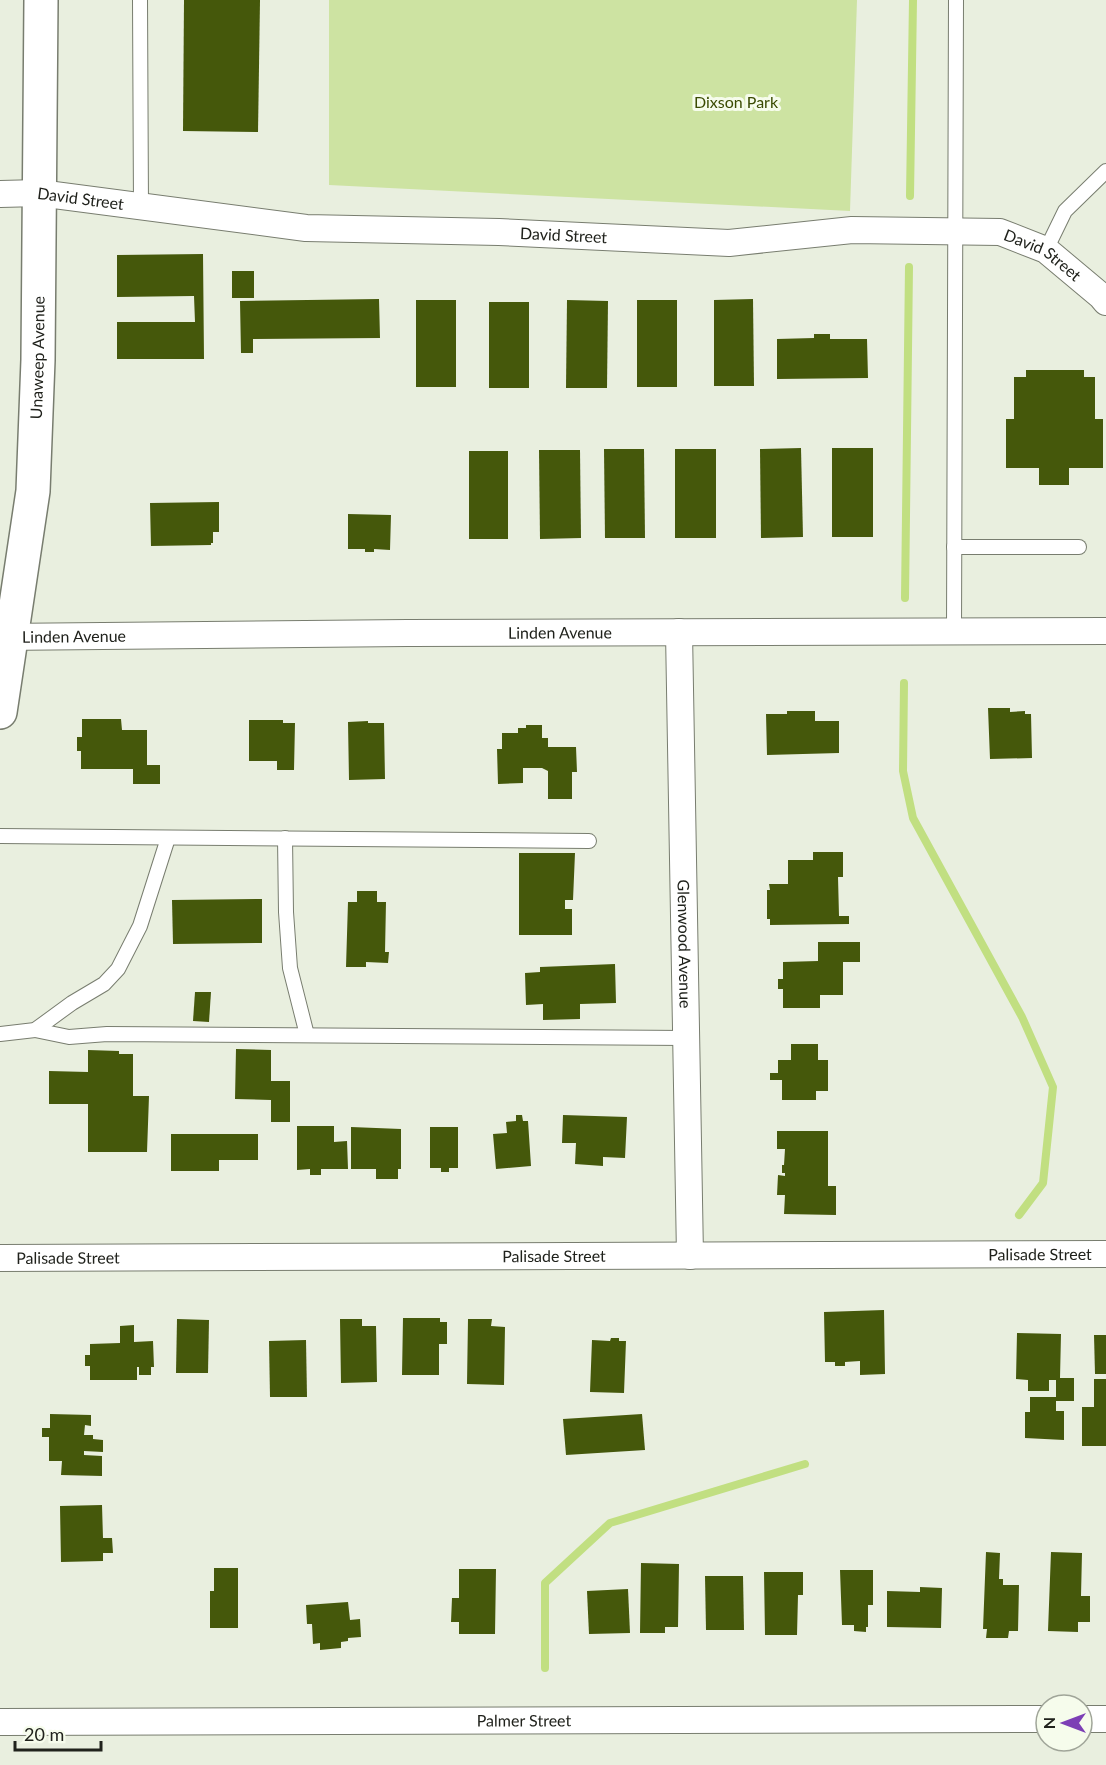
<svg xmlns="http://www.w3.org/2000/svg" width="1106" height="1765" font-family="Lato,sans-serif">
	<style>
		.green { fill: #cde3a2 }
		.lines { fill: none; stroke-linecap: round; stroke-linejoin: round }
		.stream { stroke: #c1df81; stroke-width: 8 }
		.building { fill: #45580b }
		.service-casing { stroke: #787d6f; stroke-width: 16 }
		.minor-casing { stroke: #787d6f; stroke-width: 28 }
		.secondary-casing { stroke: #787d6f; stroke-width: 36 }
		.service { stroke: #fff; stroke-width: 14 }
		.minor { stroke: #fff; stroke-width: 26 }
		.secondary { stroke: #fff; stroke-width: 33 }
		.labels { text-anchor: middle; stroke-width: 6; stroke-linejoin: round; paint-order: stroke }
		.park-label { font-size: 16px; fill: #3a4b03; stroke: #f6fcec }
		.street-label { font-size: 16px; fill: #20221c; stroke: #f6fcec }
	</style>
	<rect width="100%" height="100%" fill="#e9efdf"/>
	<polygon class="green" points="329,0 857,0 850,211 329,185"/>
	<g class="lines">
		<g class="stream">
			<polyline points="910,196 913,0"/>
			<polyline points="905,598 909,267"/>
			<polyline points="904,683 903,771 913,818 1022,1017 1053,1087 1043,1183 1019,1215"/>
			<polyline points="545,1668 545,1583 610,1523 805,1464"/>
		</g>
	</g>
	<g class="building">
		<polygon points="184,0 260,0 258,132 183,131"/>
		<polygon points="203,254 204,359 117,359 117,322 195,322 194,296 117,297 117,255"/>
		<rect x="232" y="271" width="22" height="27"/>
		<polygon points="379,299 380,338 253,339 253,353 241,353 240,301"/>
		<polygon points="753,299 754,386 714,386 714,300"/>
		<rect x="416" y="300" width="40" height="87"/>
		<polygon points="567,300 608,301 607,388 566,388"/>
		<rect x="637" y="300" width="40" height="87"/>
		<rect x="489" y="302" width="40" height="86"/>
		<polygon points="814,334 830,334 830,339 867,339 868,378 777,379 777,339 814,338"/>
		<polygon points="1026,370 1084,370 1084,377 1095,377 1095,419 1103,419 1103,468 1069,468 1069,485 1039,485 1039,468 1006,468 1006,419 1014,419 1014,377 1026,377"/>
		<polygon points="801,448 803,537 761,538 760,449"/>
		<rect x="832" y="448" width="41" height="89"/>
		<polygon points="604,449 644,449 645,538 605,538"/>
		<rect x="675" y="449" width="41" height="89"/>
		<polygon points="539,450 580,450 581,538 540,539"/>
		<rect x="469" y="451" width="39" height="88"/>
		<polygon points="219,502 219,532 213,532 213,543 211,543 211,545 151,546 150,503"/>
		<polygon points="348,514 391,515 390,550 374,549 374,552 365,552 365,549 348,549"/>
		<polygon points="988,708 1010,708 1010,712 1025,711 1025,714 1031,714 1032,758 990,759"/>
		<polygon points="787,711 815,711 815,721 839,721 839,753 767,755 766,714 787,714"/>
		<polygon points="82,719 121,719 122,730 147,730 147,765 160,765 160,784 133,784 133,769 81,769 81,751 77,751 77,737 82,737"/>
		<polygon points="249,720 283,720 283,723 295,723 294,770 277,770 277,761 249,761"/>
		<polygon points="368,721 368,723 384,723 385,779 349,780 348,722"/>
		<polygon points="526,725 542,725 542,738 548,738 548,747 576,747 577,772 572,772 572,799 548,799 548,771 542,768 523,768 523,783 498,784 497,749 502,749 502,733 518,733 518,728 526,728"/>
		<polygon points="813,852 843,852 843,877 838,877 839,916 849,916 849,924 770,925 770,919 767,919 767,890 770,890 769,884 788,884 788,860 813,860"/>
		<polygon points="519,853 575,853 573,900 565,900 565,909 572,909 572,935 519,935"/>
		<polygon points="357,891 377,891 377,902 386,902 385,952 389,952 388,963 366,962 366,967 346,967 348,902 357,902"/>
		<polygon points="262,899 262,943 173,944 172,900"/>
		<polygon points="818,942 860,942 860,962 843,962 843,995 820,995 820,1008 783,1008 783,989 778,989 778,979 783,979 783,962 818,961"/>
		<polygon points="615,964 616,1003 580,1004 580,1019 543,1020 543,1004 526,1005 525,973 540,972 540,967"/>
		<polygon points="195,992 211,992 209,1022 193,1021"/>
		<polygon points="791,1044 818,1044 818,1060 828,1060 828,1091 816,1091 816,1100 782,1100 782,1080 770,1080 770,1073 778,1073 778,1060 791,1060"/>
		<polygon points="236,1049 271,1050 271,1081 290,1081 290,1122 271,1122 271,1100 235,1099"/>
		<polygon points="88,1050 119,1051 119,1054 133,1054 133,1096 149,1096 147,1152 88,1152 88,1104 49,1104 49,1071 88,1072"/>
		<polygon points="516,1115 522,1115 523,1121 528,1121 531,1166 496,1169 493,1134 507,1133 506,1122 516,1121"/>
		<polygon points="563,1115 627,1117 625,1158 603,1157 603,1166 575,1164 576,1143 562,1143"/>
		<polygon points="297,1126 334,1126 334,1142 347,1141 348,1169 321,1169 321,1175 310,1175 310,1169 297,1170"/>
		<polygon points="351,1127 401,1129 401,1169 398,1169 398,1179 376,1179 376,1169 351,1169"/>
		<polygon points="430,1127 458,1127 458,1168 449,1168 449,1172 441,1172 441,1168 430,1168"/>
		<polygon points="777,1131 828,1131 828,1186 836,1186 836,1215 784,1214 785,1195 777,1195 778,1175 785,1176 785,1173 782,1173 782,1165 784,1165 785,1149 777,1149"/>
		<polygon points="171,1134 258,1134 258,1160 219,1160 219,1171 171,1171"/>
		<polygon points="884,1310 885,1374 860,1375 860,1361 845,1362 845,1366 835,1366 835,1362 825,1362 824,1312"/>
		<polygon points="403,1318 440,1318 440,1322 447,1322 447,1344 439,1344 439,1375 402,1375"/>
		<polygon points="177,1319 209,1320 208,1373 176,1373"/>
		<polygon points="340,1319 362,1319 362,1326 376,1326 377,1382 341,1383"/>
		<polygon points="468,1319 492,1319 491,1326 505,1327 504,1385 467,1384"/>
		<polygon points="134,1325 134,1342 153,1341 154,1367 151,1367 151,1375 139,1375 139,1367 137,1367 137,1380 90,1380 90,1366 85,1366 85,1355 90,1355 90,1344 120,1343 120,1326"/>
		<polygon points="1017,1333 1061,1334 1060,1378 1074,1378 1074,1401 1056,1401 1056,1411 1064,1411 1064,1440 1025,1438 1025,1412 1030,1412 1030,1397 1056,1397 1056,1380 1049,1380 1049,1391 1028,1391 1028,1380 1016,1379"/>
		<polygon points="1094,1335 1106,1335 1106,1374 1095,1374"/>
		<polygon points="611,1338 619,1338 619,1341 626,1341 624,1393 590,1392 592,1340 610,1341"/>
		<polygon points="306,1340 307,1397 270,1397 269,1341"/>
		<polygon points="1094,1379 1106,1379 1106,1446 1082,1446 1082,1407 1094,1407"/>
		<polygon points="50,1414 91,1415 91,1426 85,1425 84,1435 93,1435 93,1439 103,1440 103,1452 84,1451 84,1455 102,1456 102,1476 61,1475 62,1461 49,1461 49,1437 42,1437 42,1428 50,1428"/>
		<polygon points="642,1414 645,1450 566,1455 563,1419"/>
		<polygon points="102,1505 103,1538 112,1538 113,1553 103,1553 103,1561 61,1562 60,1506"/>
		<polygon points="986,1552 1000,1553 999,1579 1003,1579 1003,1585 1019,1585 1018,1631 1009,1631 1008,1638 986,1638 987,1629 983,1629"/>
		<polygon points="1051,1552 1082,1553 1081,1596 1090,1596 1090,1622 1078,1622 1078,1632 1048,1631"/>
		<polygon points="641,1563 679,1564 678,1627 665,1627 665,1633 640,1633"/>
		<polygon points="214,1568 238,1568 238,1628 210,1628 210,1591 214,1591"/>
		<polygon points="459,1569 496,1569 495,1634 459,1634 459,1622 451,1622 452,1598 459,1598"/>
		<polygon points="840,1570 873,1570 873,1605 868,1605 868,1627 866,1627 866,1632 854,1631 854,1625 842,1625"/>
		<polygon points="764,1572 803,1572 803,1595 798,1595 797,1635 765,1635"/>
		<polygon points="705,1576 743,1576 744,1630 706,1630"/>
		<polygon points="920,1587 942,1588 941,1628 887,1627 887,1591 920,1592"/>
		<polygon points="628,1589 630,1633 589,1634 587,1591"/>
		<polygon points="348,1602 350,1620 360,1619 361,1637 348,1638 348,1641 341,1642 341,1648 320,1650 320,1643 313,1644 312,1624 307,1624 306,1605"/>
	</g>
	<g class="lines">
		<g class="service-casing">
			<g id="service">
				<polyline points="140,0 141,207"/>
				<polyline points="1046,250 1065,211 1106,171"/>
				<polyline points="954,547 1079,547"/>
				<polyline points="954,631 956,0"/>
				<polyline points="0,836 589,841"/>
				<polyline points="285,838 286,912 290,968 307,1035"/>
				<polyline points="35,1030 69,1037 107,1034 686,1038"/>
				<polyline points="0,1034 35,1030 72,1003 104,984 118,969 140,926 168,838"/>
			</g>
		</g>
		<g class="minor-casing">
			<g id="minor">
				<path id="s1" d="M0,194L39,193L306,228L499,232L729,243L852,230L1000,232L1046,250L1101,296L1106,302"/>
				<path id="s2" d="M679,632L690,1256"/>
				<path id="s3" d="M0,637L407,633L1106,631"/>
				<path id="s4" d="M0,1258L1106,1254"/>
				<polyline points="1082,1719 1106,1719"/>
				<path id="s5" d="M0,1722L1046,1719"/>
			</g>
		</g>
		<g class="secondary-casing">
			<g id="secondary">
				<path id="s6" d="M0,712L33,491L38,360L41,0"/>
			</g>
		</g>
		<use href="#service" class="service"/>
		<use href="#minor" class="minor"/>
		<use href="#secondary" class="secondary"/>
	</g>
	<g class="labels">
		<g class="park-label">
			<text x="736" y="108">Dixson Park</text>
		</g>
		<g class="street-label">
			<text dy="6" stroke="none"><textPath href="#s1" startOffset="81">David Street</textPath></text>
			<text dy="6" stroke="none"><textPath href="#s1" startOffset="566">David Street</textPath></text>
			<text dy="6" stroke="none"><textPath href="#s1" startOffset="1052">David Street</textPath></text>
			<text dy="6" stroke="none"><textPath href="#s6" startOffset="357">Unaweep Avenue</textPath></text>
			<text dy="6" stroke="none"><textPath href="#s3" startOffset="560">Linden Avenue</textPath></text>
			<text dy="6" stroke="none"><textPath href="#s3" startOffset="74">Linden Avenue</textPath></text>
			<text dy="6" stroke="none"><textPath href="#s2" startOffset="312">Glenwood Avenue</textPath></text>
			<text dy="6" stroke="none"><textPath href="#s4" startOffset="1040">Palisade Street</textPath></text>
			<text dy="6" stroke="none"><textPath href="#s4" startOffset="554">Palisade Street</textPath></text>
			<text dy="6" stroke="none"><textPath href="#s4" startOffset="68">Palisade Street</textPath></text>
			<text dy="6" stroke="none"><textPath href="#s5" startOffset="524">Palmer Street</textPath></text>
		</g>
	</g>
	<g transform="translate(1064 1723) rotate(270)"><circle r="28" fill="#f6fcec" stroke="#a0a599" stroke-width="1.5"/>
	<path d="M0-4.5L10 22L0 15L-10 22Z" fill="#7c3fb5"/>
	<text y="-9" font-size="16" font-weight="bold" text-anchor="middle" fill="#20221c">N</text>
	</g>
	<path d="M15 1741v9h86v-9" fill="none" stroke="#20221c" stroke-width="3"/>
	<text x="24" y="1741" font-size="18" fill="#20221c" stroke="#f6fcec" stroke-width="4.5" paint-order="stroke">20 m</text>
</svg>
